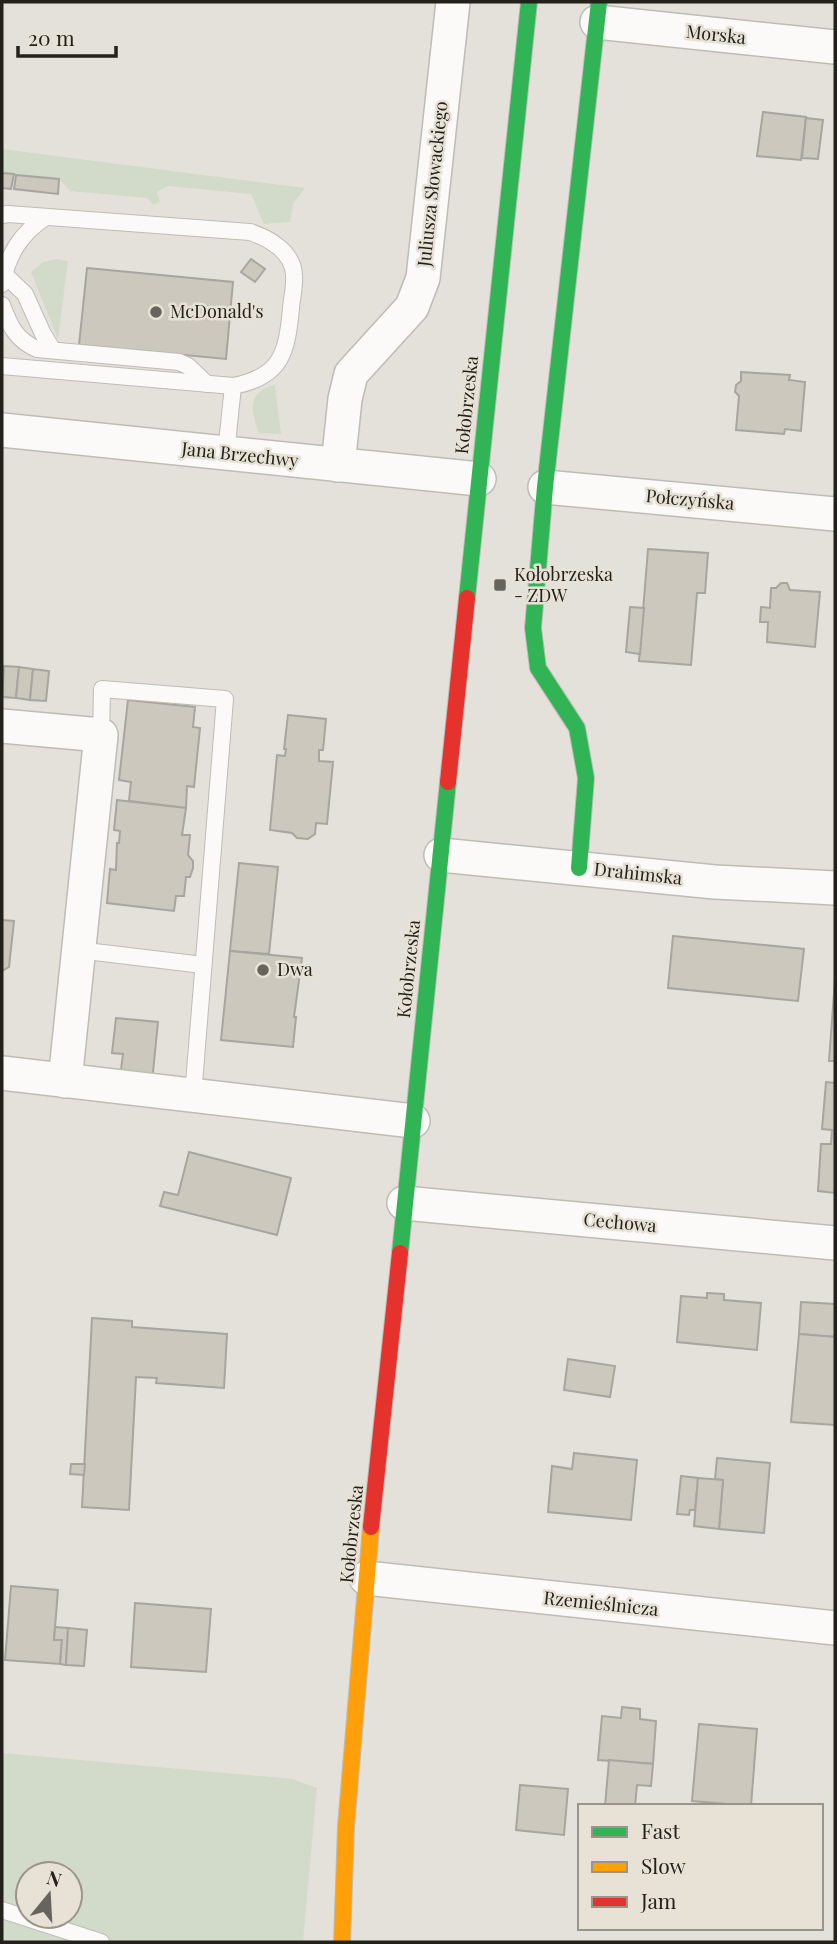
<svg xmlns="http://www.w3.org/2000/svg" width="837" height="1944" font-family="'Playfair Display',serif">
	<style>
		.green { fill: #d2dbc9; fill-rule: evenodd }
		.building { fill: #ccc8bd; stroke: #a8a5a0; stroke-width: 2 }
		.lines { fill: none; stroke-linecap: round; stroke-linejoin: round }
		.lane-casing { stroke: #bebcb7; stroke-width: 18 }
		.street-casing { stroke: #bebcb7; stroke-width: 36 }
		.fast-casing { stroke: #bebcb7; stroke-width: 18 }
		.slow-casing { stroke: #bebcb7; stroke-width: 18 }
		.jam-casing { stroke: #bebcb7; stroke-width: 18 }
		.lane { stroke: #fbfaf9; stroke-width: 16 }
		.street { stroke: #fbfaf9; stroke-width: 33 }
		.fast { stroke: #30b455; stroke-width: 16 }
		.slow { stroke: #ff9f0a; stroke-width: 16 }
		.jam { stroke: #e5322d; stroke-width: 16 }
		.poi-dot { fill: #67645e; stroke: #e8e2d6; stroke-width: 2.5 }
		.labels { text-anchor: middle; stroke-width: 5; stroke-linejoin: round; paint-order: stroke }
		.street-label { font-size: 18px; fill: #23211c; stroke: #e8e2d6 }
		.poi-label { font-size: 18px; fill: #23211c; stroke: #e8e2d6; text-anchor: start }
	</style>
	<rect width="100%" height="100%" fill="#e4e1da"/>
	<g class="green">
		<polygon points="2,149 305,188 293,204 290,222 264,224 251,194 168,186 157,192 160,201 153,205 147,198 70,191 59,179 2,173"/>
		<polygon points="57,259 68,261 58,339 31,272 43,262"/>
		<path d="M275,385L281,434L259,433C251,412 246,392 275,385Z"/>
		<path d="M2,1753L292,1779L317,1788L303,1942H2ZM28,1874H70V1916H28Z"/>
	</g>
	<g class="building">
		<polygon points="763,112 806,117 801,160 757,156"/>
		<polygon points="806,118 823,120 818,159 802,158"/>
		<polygon points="2,173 14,174 11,189 2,188"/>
		<polygon points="16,175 59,179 58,194 14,189"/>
		<polygon points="251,259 265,269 255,282 241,272"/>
		<polygon points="87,268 233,282 226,359 79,345"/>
		<polygon points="741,372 790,375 789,380 805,382 801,431 785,429 784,434 736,430 739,396 735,392 736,385 741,381"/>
		<polygon points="648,549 708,553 705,593 697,593 691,665 639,661"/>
		<polygon points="781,583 787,583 790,590 820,592 815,647 767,642 768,622 760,622 761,607 770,608 771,588 776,588"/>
		<polygon points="630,607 644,608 640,654 626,652"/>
		<polygon points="4,666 19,667 16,698 2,697"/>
		<polygon points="19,667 33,669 30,700 16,698"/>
		<polygon points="33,669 49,671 46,701 30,700"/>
		<polygon points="128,700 195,707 193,727 200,728 194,787 187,786 186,808 129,801 131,782 119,780"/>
		<polygon points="288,715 326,719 323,750 319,750 319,761 333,762 327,824 316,823 315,834 308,839 297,838 292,833 270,830 277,755 285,756 286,749 284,749"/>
		<polygon points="117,800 186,808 182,835 190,835 188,855 193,861 193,868 190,877 186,877 184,896 176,896 174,911 107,903 110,869 116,870 117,843 119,843 120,831 114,830"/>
		<polygon points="239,863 278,867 269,954 230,951"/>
		<polygon points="2,920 14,921 9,967 2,971"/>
		<polygon points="673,936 804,949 798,1001 668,988"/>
		<polygon points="230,951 302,958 294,1017 296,1017 293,1047 221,1040"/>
		<polygon points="835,979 835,1061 829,1061"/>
		<polygon points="116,1018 158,1022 152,1082 120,1078 123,1054 112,1053"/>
		<polygon points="826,1082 835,1083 835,1193 818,1191 821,1144 831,1144 832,1130 822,1129"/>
		<polygon points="189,1152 291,1178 277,1235 160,1206 164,1192 178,1195"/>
		<polygon points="707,1293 724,1294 724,1300 761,1303 757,1350 677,1342 681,1296 707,1298"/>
		<polygon points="801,1302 835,1304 835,1337 799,1334"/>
		<polygon points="92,1318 132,1321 132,1327 227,1334 224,1388 156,1383 157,1378 136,1377 129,1510 82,1507"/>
		<polygon points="799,1334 835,1337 835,1425 791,1422"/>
		<polygon points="568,1359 615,1366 610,1397 564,1390"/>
		<polygon points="574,1453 637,1460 631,1520 548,1512 552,1466 572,1469"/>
		<polygon points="717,1458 770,1463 764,1533 719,1529 723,1480 715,1479"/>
		<polygon points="71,1464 85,1464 84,1475 70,1474"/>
		<polygon points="681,1476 698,1478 695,1510 690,1510 689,1515 677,1514"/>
		<polygon points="698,1478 723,1480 719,1529 694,1526"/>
		<polygon points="11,1586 58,1590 54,1640 62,1640 60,1664 5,1660"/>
		<polygon points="135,1603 211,1609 206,1672 131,1667"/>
		<polygon points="55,1627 68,1628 66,1665 60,1664 62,1640 54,1640"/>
		<polygon points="68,1628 87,1630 84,1666 66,1665"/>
		<polygon points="622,1707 640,1709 640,1719 656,1721 653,1764 598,1760 602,1716 621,1718"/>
		<polygon points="699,1724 757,1729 751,1806 692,1801"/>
		<polygon points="609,1760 653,1764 651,1786 637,1785 635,1806 605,1806"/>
		<polygon points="520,1785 568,1789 564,1835 516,1830"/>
	</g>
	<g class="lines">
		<g class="lane-casing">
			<g id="lane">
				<path d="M2,215L8,214L250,232C269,238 293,252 294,275C295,285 292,297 291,308C287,352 282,377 233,386L2,366"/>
				<polyline points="4,274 25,294 43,334 53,350"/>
				<path d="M2,284C8,254 21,233 46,217"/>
				<path d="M2,305C10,326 16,340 37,349L179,362L188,366L207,384"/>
				<polyline points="226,453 233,386"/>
				<polyline points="101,735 102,689 225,699 193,1096"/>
				<polyline points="78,950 203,965"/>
				<polyline points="2,1910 101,1942"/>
			</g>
		</g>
		<g class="street-casing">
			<g id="street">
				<polyline points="597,22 835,47"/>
				<polyline points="2,430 479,479"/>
				<polyline points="338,465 345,399 351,374 412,307 423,278 453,2"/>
				<polyline points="545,487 835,514"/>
				<polyline points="2,726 101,735 65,1081"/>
				<polyline points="441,855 715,882 835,888"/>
				<polyline points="2,1073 413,1121"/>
				<polyline points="404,1203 835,1243"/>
				<polyline points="366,1578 835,1628"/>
			</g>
		</g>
		<g class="fast-casing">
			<g id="fast">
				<polyline points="467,598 529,2"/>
				<polyline points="579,868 586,778 577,728 538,668 533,628 545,487 599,2"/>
				<polyline points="400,1253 448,782"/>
			</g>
		</g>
		<g class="slow-casing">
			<polyline id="slow" points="342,1942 346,1827 371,1527"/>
		</g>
		<g class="jam-casing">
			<g id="jam">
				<polyline points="448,782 467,598"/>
				<polyline points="371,1527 400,1253"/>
			</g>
		</g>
		<use href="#lane" class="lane"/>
		<use href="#street" class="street"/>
		<use href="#fast" class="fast"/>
		<use href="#slow" class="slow"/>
		<use href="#jam" class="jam"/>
	</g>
	<g class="poi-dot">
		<circle cx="156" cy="312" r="7"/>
		<rect x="493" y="578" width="14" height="14" rx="3.5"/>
		<circle cx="263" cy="970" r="7"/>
	</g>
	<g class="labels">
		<g class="street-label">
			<text transform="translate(716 35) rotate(6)" y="6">Morska</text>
			<text transform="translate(433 184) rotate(-84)" y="6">Juliusza Słowackiego</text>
			<text transform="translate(467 405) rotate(-84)" y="6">Kołobrzeska</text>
			<text transform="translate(240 455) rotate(6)" y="6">Jana Brzechwy</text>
			<text transform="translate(690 500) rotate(5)" y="6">Połczyńska</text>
			<text transform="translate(638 874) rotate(6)" y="6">Drahimska</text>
			<text transform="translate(409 969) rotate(-84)" y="6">Kołobrzeska</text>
			<text transform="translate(620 1223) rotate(5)" y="6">Cechowa</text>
			<text transform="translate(352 1534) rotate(-84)" y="6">Kołobrzeska</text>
			<text transform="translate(601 1604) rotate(6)" y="6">Rzemieślnicza</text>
		</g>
		<g class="poi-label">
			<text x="170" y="318">McDonald's</text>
			<text x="514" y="581">Kołobrzeska<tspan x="514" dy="21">- ZDW</tspan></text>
			<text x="277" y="976">Dwa</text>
		</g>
	</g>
	<rect width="837" height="1944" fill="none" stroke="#23211c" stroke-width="7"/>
	<rect x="578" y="1804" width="245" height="126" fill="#e8e2d6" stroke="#99958c" stroke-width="2"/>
	<rect x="592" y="1827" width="35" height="10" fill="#30b455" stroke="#99958c" stroke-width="2"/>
	<text x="641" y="1839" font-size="21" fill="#23211c">Fast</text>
	<rect x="592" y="1862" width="35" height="10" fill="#ff9f0a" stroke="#99958c" stroke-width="2"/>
	<text x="641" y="1874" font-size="21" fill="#23211c">Slow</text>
	<rect x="592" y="1897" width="35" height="10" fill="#e5322d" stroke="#99958c" stroke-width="2"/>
	<text x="641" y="1909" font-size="21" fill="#23211c">Jam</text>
	<g transform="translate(49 1895) rotate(18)"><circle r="33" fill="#e8e2d6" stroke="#99958c" stroke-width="2"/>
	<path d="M0-5L12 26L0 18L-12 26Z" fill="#67645e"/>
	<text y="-10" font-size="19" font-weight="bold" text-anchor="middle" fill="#23211c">N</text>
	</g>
	<path d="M18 46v10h98v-10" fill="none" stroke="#23211c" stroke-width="3.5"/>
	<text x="28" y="46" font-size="21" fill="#23211c" stroke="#e8e2d6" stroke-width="5" paint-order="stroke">20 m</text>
</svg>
